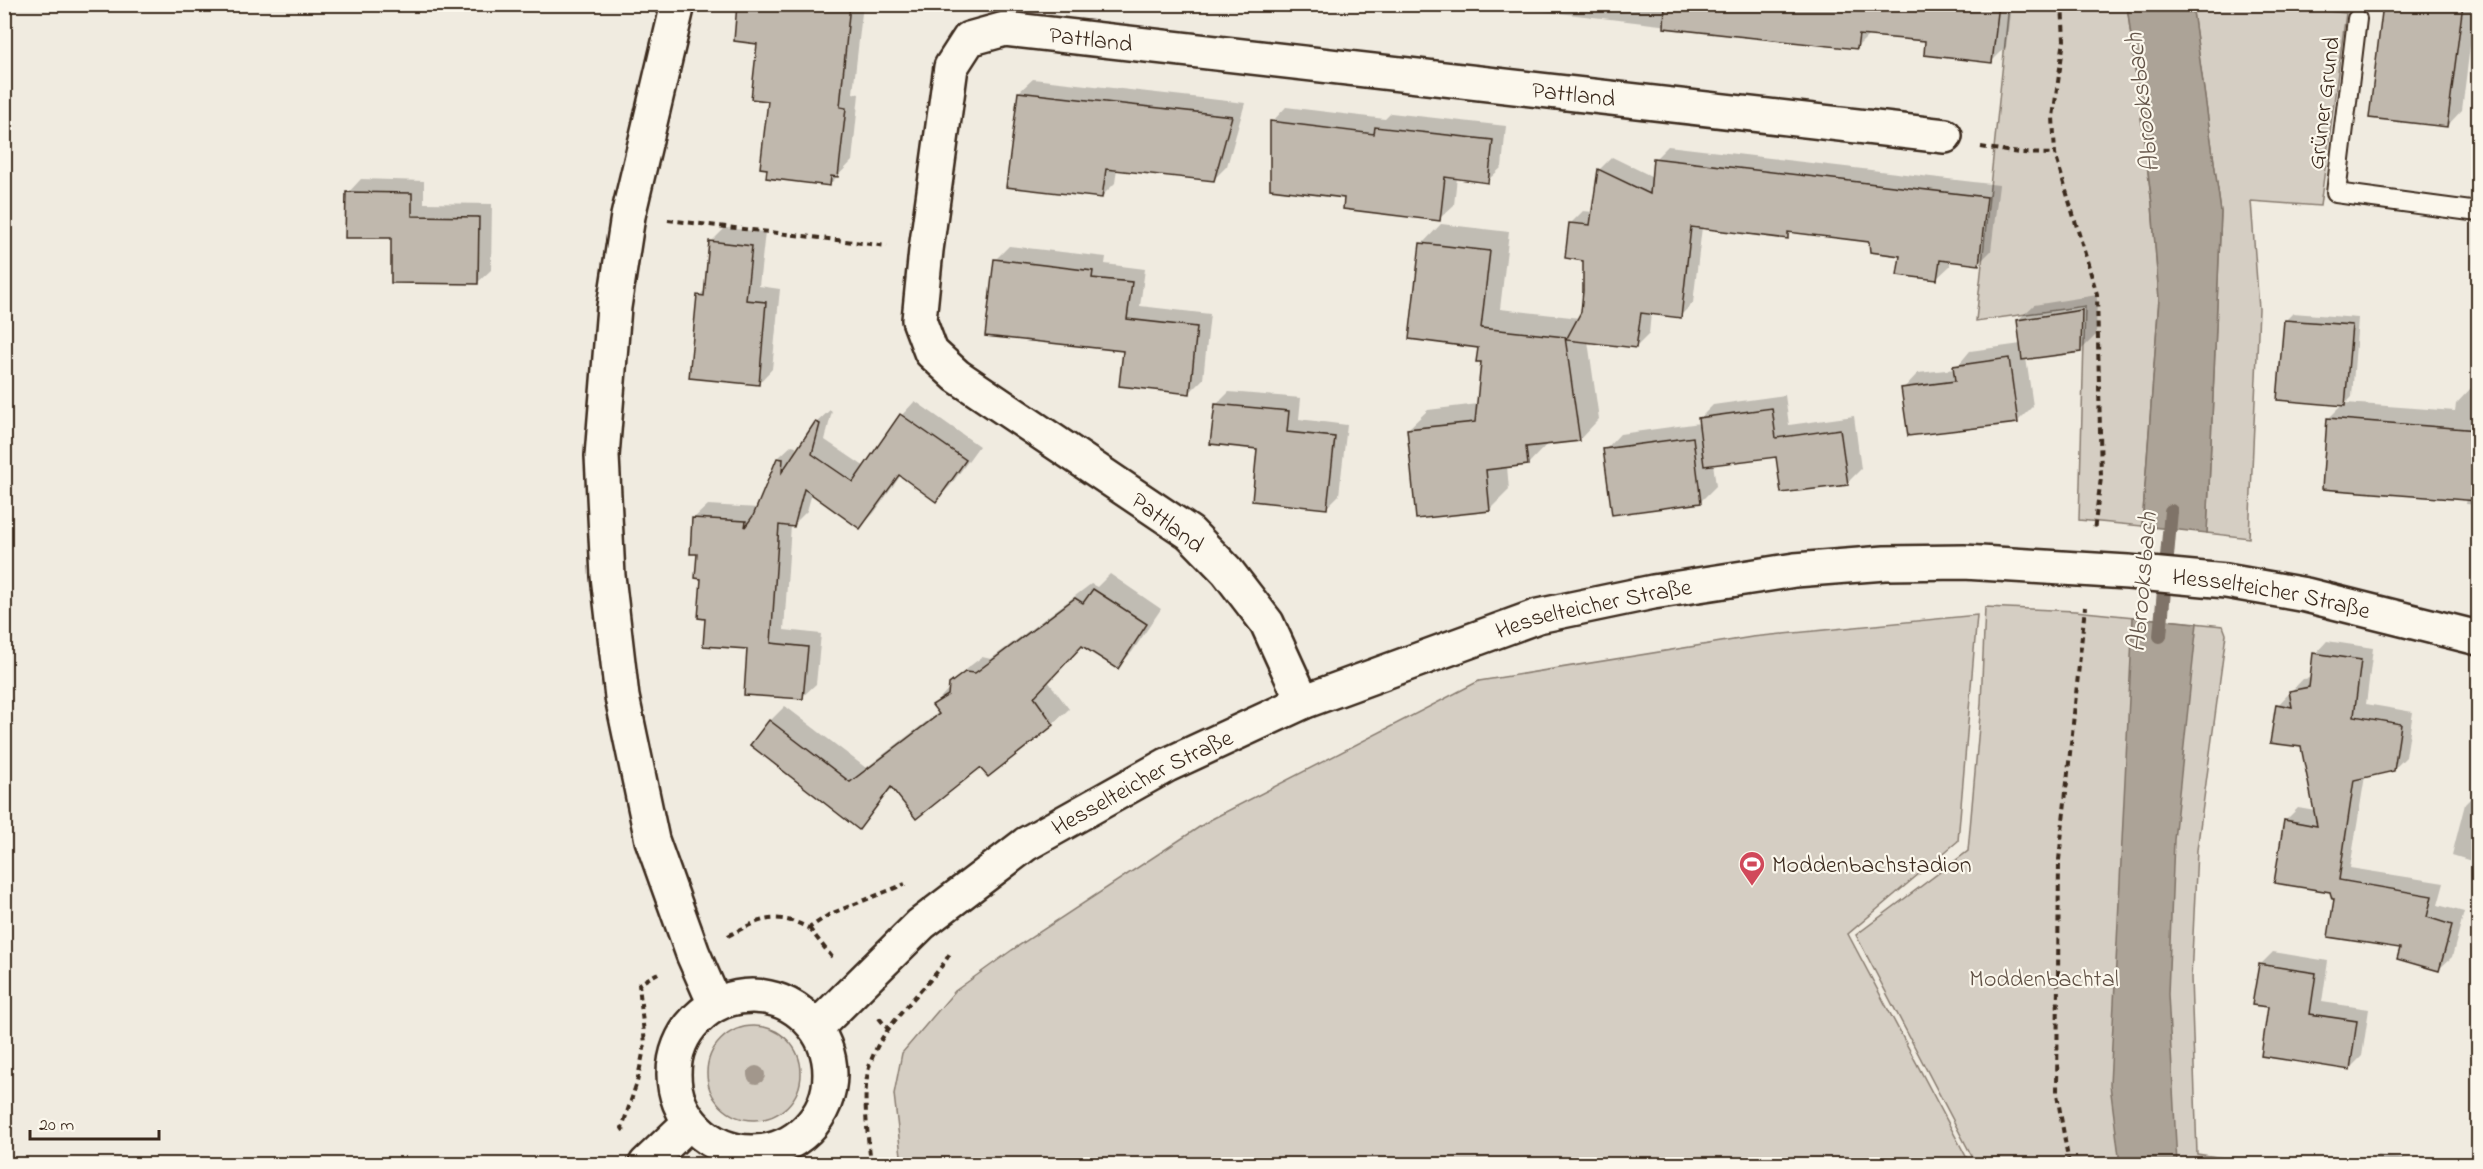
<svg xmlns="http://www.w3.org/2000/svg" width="2483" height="1169" font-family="'Indie Flower',sans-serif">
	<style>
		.green { fill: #d5cec3; stroke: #887c70; stroke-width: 1.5 }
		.water { fill: #aca397; stroke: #7f7367; stroke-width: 1.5 }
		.shadow { fill: #0003 }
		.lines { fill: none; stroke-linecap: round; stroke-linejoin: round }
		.stream { stroke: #7f7367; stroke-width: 14 }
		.building { fill: #c0b8ad; stroke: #3b2a1e; stroke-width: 1.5 }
		.service-casing { stroke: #3b2a1e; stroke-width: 22 }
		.minor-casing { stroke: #3b2a1e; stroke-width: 38 }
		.tertiary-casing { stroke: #3b2a1e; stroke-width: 38 }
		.path { stroke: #3b2a1e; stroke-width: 4; stroke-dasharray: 6 4.5; stroke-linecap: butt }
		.service { stroke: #fbf7ec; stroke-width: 18 }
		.minor { stroke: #fbf7ec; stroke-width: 33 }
		.tertiary { stroke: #fbf7ec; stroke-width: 33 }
		.tree { fill: #a2978c }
		.labels { text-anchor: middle; stroke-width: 4.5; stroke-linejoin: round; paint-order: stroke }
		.street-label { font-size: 24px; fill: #3b2a1e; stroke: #fbf7ec }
		.poi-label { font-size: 24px; fill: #3b2a1e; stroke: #fbf7ec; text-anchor: start }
		.park-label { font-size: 24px; fill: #625347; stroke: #fbf7ec }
		.water-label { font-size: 26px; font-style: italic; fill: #635448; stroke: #fbf7ec }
	</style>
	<rect width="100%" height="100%" fill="#f0ebe0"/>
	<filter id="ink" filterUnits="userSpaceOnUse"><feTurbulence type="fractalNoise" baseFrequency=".0167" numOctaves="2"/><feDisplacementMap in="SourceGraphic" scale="12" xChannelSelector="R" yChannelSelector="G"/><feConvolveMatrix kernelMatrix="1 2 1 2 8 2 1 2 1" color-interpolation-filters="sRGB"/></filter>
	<g filter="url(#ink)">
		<g class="green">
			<polygon points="2009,5 2127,5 2152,204 2159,299 2142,526 2079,520 2085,306 1976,321"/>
			<polygon points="2192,5 2328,5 2327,11 2346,13 2320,206 2251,201 2259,309 2249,538 2207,533 2221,212"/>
			<polygon points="1985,607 2075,611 2223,626 2226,634 2197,850 2191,978 2197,1154 2264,1164 1976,1164 1856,935 1968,851 1981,704"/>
			<polygon points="1977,615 1958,841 1848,934 1970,1164 902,1164 894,1094 902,1053 955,991 1012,950 1210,820 1479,681 1752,637"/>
			<circle cx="754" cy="1073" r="47"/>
		</g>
		<g class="water">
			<polygon points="2192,4 2221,212 2207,533 2142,526 2159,299 2152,204 2127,5"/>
			<polygon points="2133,617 2197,623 2174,840 2168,994 2177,1164 2120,1164 2110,1085"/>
		</g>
		<g class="shadow">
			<polygon points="770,4 863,4 853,93 859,94 852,161 830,184 770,100"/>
			<polygon points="1482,4 2011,4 2006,47 1992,61 1926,40 1870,34 1856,48"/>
			<polygon points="2404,4 2478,4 2475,6 2462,110 2447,126"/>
			<polygon points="1033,79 1245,103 1227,166 1213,180 1117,169 1115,183 1101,197 1019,92"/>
			<polygon points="1286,107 1385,119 1391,113 1506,126 1502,167 1487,181 1457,177 1454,205 1439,219 1346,196 1272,122"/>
			<polygon points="1668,146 1999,185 1991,251 1978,264 1950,260 1950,266 1937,278 1901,254 1870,241 1793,231 1787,237 1702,227 1693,303 1680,316 1651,313 1649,334 1636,347 1588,341 1599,419 1580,439 1547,444 1528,464 1507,466 1509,490 1489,510 1408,429 1428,410 1478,404 1483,361 1480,347 1422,244 1441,224 1509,232 1500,309 1580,318 1582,312 1584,259 1570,224 1583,211 1594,212 1600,169 1612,157 1653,177 1655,159"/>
			<polygon points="361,179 424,181 424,203 492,204 491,270 477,283 348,193"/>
			<polygon points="725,228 765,232 759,286 780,289 772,369 758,384 699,296 707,288 711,242"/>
			<polygon points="1009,246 1106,257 1105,264 1145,269 1140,306 1210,314 1203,379 1189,393 1125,349 995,260"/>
			<polygon points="2097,295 2096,335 2080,351 2026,358 2033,406 2017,422 1903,389 1918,373 1955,369 1970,351 2021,344 2018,320 2034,305"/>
			<polygon points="2293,313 2358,318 2352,397 2346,403 2455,411 2456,404 2472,387 2478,388 2478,376 2478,505 2466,504 2467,498 2328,419 2343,404 2285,321"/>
			<polygon points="1229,392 1301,398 1299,419 1347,425 1339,495 1326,508 1259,448 1216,405"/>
			<polygon points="1785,395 1789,425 1854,416 1861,469 1847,483 1778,455 1713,463 1716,486 1701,501 1605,450 1620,434 1700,423 1699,419 1713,405"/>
			<polygon points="915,401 979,446 950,486 936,500 901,475 874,513 860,527 812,493 807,511 793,525 791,525 784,630 821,634 816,684 802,697 749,647 707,617 694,518 708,505 758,508 778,458 792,445 796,446 795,455 816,423 830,410 832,411 825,440 865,467 902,415"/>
			<polygon points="1110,574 1161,609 1132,652 1117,667 1082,644 1048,681 1069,709 1053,724 988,775 981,766 893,787 858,828 770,721 785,706 866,768 939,712 934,705 966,669 982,657 991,659 1091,584 1097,587"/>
			<polygon points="2327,641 2373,648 2366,704 2413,712 2406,757 2393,770 2365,776 2350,868 2444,883 2438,905 2464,912 2452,957 2439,969 2402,947 2336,898 2285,821 2298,808 2315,811 2302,746 2278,705 2303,679 2312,678 2315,654"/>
			<polygon points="2478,791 2478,863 2452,855 2465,804"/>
			<polygon points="2273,952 2328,961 2322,1002 2369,1009 2362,1056 2349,1069 2270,1006 2260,965"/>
			<polygon points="2377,1155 2438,1164 2367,1164"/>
		</g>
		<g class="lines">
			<polyline class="stream" points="2160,636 2171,511"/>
		</g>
		<g class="building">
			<polygon points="737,4 850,4 840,107 846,108 838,177 831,176 830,186 766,178 767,169 760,168 768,101 751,99 757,44 734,41"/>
			<polygon points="1665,4 1999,4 1992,63 1924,55 1925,41 1859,35 1857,49 1664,28"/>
			<polygon points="2383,4 2463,4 2447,127 2369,118"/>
			<polygon points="1018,92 1114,103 1232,116 1214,181 1106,169 1102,198 1006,187"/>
			<polygon points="1270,121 1374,134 1375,127 1493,140 1488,183 1445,177 1440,221 1343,209 1344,198 1270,189"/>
			<polygon points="1653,158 1987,197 1979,265 1940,260 1937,280 1897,275 1900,256 1870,252 1869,242 1788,232 1788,239 1691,227 1681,318 1641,313 1636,348 1566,340 1581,312 1583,291 1583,261 1565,258 1569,223 1590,225 1598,169 1650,194"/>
			<polygon points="346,192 412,193 412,216 479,217 478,284 391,283 391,238 345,238"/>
			<polygon points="709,241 752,246 746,300 766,302 759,385 689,378 697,295 704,296"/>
			<polygon points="1420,243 1490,251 1481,328 1565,337 1580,441 1526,447 1528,465 1486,470 1490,511 1416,519 1407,429 1475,422 1481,362 1476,362 1478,348 1409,339"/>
			<polygon points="994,259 1093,271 1092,278 1132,282 1127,319 1197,327 1190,394 1119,386 1123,351 985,336"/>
			<polygon points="2082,310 2081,352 2022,360 2017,320"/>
			<polygon points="2284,320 2352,325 2345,406 2277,400"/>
			<polygon points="2009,358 2018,423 1908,436 1901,388 1955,381 1953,366"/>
			<polygon points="1215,404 1289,411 1287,432 1335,437 1327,509 1252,501 1257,449 1210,444"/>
			<polygon points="1772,408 1776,438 1840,429 1848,485 1781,493 1776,457 1704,466 1698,418"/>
			<polygon points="900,414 966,460 936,502 899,475 860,529 804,489 794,527 779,525 771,643 808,647 803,699 744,695 747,649 703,646 705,619 698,618 701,579 695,578 697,554 690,554 692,518 746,521 745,527 753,516 777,458 783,459 782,472 815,422 820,424 812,454 853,482"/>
			<polygon points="2327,418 2478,430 2478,501 2322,489"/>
			<polygon points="1693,437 1701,503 1612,515 1603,449"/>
			<polygon points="1093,589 1147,624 1118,669 1082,646 1034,697 1054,725 988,777 980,768 916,819 891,787 859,830 750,745 769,720 850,782 939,714 932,705 948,695 949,684 965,672 975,673 1075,598 1083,603"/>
			<polygon points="2313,653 2361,660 2354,716 2401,724 2394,771 2354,780 2339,880 2432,896 2427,917 2452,925 2439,971 2397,959 2400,948 2328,937 2334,899 2332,899 2330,892 2274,883 2284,820 2317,826 2301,747 2270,743 2276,704 2292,707 2289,691 2309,687"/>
			<polygon points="2259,964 2316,973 2310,1014 2357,1021 2350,1070 2261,1056 2268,1007 2252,1005"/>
		</g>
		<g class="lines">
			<g class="service-casing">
				<polyline id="service" points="2357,19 2336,193 2478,212"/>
			</g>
			<g class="minor-casing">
				<g id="minor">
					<path id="s1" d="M1303,702L1267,623L1227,571L1190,533L957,376L931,352L919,320L926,250L951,67L969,39L1005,29L1945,136"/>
					<path id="s2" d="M817,1027L921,924L1026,844L1167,765L1303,702L1538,616L1653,592L1795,570L1885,563L1964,562L2128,572L2226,581L2306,595L2478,638"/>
				</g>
			</g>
			<g class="tertiary-casing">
				<g id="tertiary">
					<polyline points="678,4 628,216 614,307 602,456 608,576 622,697 652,840 693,954 715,1004"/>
					<circle cx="752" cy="1074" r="78"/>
					<polyline points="646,1164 690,1122"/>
				</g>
			</g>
			<g class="path">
				<polyline points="2062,4 2064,40 2053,117 2055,154 2097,294 2101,478 2094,531"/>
				<polyline points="1981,147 2019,153 2055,154"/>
				<polyline points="668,220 887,246"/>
				<polyline points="809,928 832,957"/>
				<path d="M728,936C760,919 774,911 809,928L830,914L905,884"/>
				<polyline points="879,1018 888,1029"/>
				<polyline points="624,1131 622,1128 637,1082 645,1044 639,984 658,973"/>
				<path d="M871,1164C868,1135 861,1092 870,1064C877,1041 892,1024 907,1006C922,988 939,973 950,953"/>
				<polyline points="2069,1164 2057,1094 2059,860 2085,607"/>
			</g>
			<use href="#service" class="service"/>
			<use href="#minor" class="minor"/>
			<use href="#tertiary" class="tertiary"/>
		</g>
		<circle class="tree" cx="756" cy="1075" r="9"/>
	</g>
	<defs>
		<g id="stadium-pin" transform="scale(1.35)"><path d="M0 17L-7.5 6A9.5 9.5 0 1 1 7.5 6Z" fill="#d1495b" stroke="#fbf7ec"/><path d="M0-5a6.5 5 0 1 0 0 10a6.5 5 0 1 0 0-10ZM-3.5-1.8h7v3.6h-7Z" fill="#fff"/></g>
	</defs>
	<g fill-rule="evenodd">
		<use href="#stadium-pin" x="1752" y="864"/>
	</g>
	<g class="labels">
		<g class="street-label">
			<text dy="8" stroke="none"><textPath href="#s1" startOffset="968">Pattland</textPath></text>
			<text dy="8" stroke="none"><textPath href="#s1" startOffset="1454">Pattland</textPath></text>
			<text transform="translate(2323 103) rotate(-83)" y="8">Grüner Grund</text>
			<text transform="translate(1168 522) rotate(37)" y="8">Pattland</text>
			<text dy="8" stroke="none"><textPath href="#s2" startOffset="1580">Hesselteicher Straße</textPath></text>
			<text dy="8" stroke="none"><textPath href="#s2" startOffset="896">Hesselteicher Straße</textPath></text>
			<text dy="8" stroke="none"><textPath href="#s2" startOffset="410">Hesselteicher Straße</textPath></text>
		</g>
		<g class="poi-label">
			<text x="1772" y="872">Moddenbachstadion</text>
		</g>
		<g class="park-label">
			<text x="2044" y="986">Moddenbachtal</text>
		</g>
		<g class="water-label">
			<text transform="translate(2141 103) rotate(-97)" y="9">Abrooksbach</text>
			<text transform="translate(2141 582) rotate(-85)" y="9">Abrooksbach</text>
		</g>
	</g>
	<rect width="2483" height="1169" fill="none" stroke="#fbf7ec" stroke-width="24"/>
	<rect x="12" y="12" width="2459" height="1145" fill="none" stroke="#3b2a1e" stroke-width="2" filter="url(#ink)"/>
	<path d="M30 1130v9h129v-9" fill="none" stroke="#3b2a1e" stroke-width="3"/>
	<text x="39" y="1130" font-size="18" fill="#3b2a1e" stroke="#fbf7ec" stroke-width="4.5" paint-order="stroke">20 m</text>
</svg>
